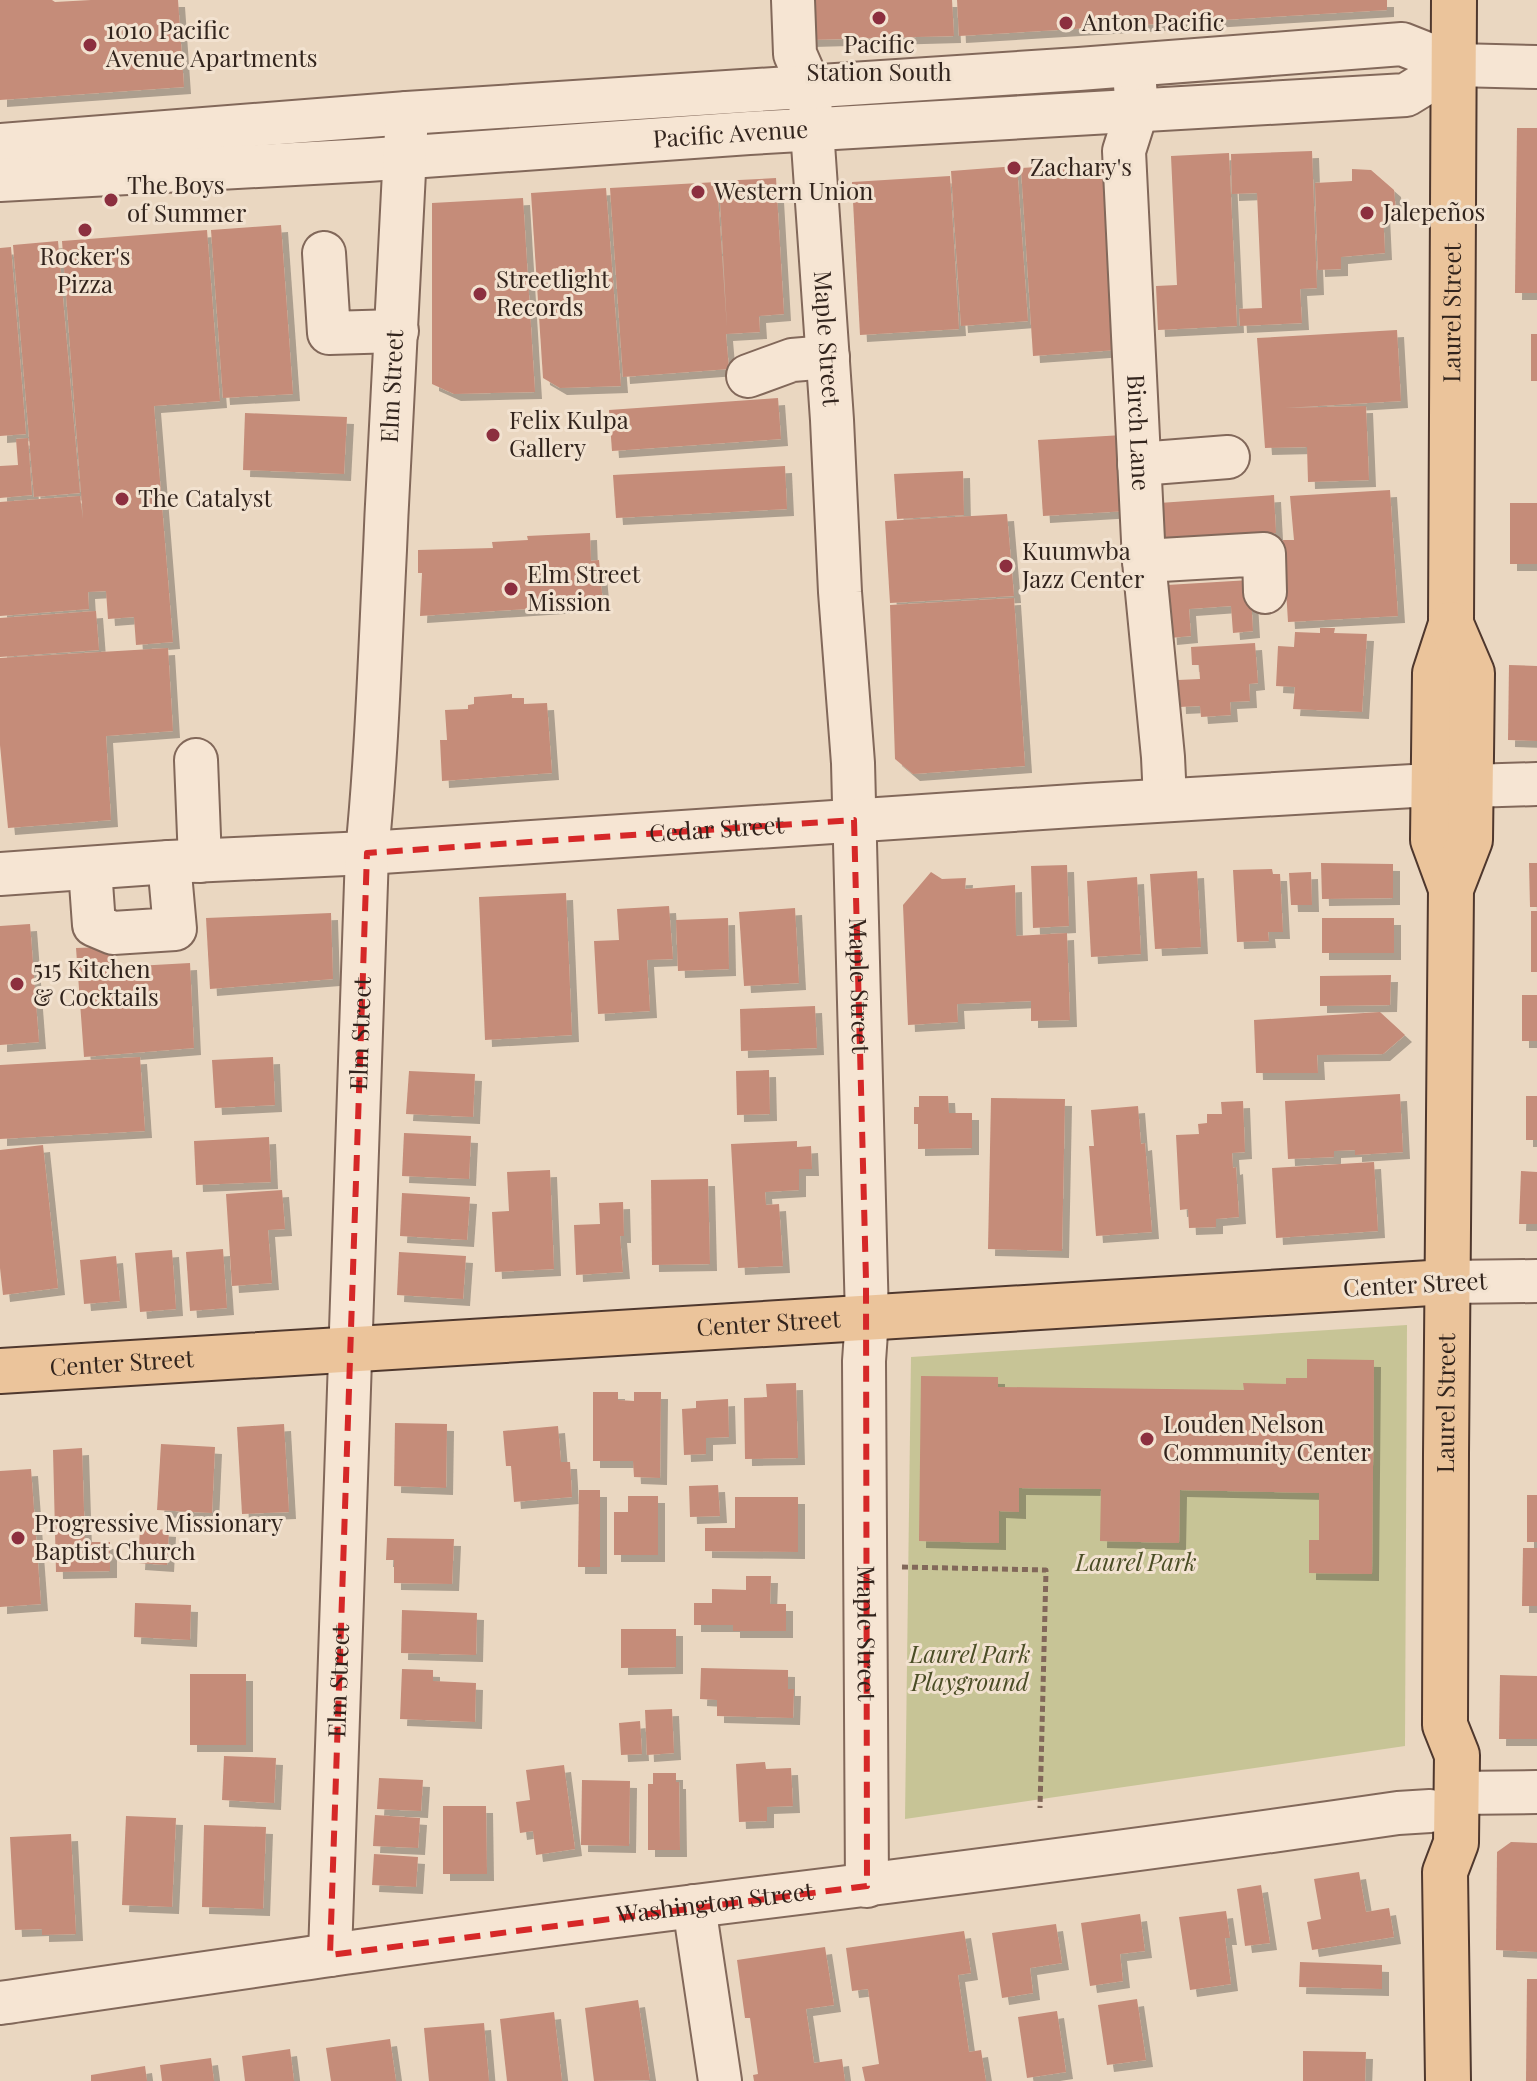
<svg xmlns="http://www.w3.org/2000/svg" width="1537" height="2081" font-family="'Playfair Display',serif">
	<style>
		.green { fill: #c7c496 }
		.building { fill: #c58c79; filter: url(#shadow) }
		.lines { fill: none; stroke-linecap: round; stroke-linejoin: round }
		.minor-casing { stroke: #82685a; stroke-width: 46 }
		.major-casing { stroke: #4f382e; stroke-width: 48 }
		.path { stroke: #82685a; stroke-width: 5; stroke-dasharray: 6 4; stroke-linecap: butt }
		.minor { stroke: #f6e5d3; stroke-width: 42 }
		.major { stroke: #ebc49b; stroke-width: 44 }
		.marked { fill: none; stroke: #d62828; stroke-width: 6; stroke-dasharray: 16 10; stroke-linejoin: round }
		.poi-dot { fill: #8c2f3f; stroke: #f2e2d0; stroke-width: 3 }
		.labels { text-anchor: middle; stroke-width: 6; stroke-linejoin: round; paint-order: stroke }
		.poi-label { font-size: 24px; fill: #32241d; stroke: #f2e2d0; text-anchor: start }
		.street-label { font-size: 24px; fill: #32241d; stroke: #f2e2d0 }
		.park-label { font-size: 24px; font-style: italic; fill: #4a4d25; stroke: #f2e2d0 }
	</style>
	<defs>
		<filter id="shadow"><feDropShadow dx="7" dy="7" stdDeviation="0" flood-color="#0004"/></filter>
	</defs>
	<rect width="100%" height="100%" fill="#ead7c1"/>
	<polygon class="green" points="1407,1325 1405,1746 905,1819 911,1357"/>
	<g class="building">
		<polygon points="0,0 52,0 55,2 91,0 178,0 184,87 0,100"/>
		<polygon points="804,0 952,0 954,36 806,40"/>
		<polygon points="957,0 1387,0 1387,10 959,36"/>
		<polygon points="1517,128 1537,128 1537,293 1515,293"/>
		<polygon points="1312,151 1317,288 1300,289 1302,323 1240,326 1239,309 1262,308 1257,193 1232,194 1231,154"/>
		<polygon points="1229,153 1237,326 1158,330 1156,286 1177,285 1171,156"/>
		<polygon points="1105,163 1117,350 1033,356 1021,168"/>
		<polygon points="1017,166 1028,321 961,326 951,171"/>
		<polygon points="1352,169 1371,170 1394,190 1396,211 1383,211 1385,253 1341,257 1341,269 1318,270 1315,183 1352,181"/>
		<polygon points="950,176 959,329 860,335 852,182"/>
		<polygon points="776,178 784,314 759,316 760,332 726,334 729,369 623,377 610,188 717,182 727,328 719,181"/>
		<polygon points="606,188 621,386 560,388 543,378 531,193"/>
		<polygon points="523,198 535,392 454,394 432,384 432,203"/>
		<polygon points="281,225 293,394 223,398 211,230"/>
		<polygon points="207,230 220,401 154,406 173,642 136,645 134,617 108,619 106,591 88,592 89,609 0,616 0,502 80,496 83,519 62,241"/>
		<polygon points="58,241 80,493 34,497 13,245"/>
		<polygon points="11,247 26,434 0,436 0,248"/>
		<polygon points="1397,330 1401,401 1285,408 1366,406 1369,480 1308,482 1307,447 1265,448 1257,338"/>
		<rect x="1531" y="334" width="6" height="47"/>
		<polygon points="778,398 781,439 612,451 609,410"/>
		<polygon points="245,413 347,417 344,474 243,470"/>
		<polygon points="1123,435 1127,511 1043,516 1038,440"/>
		<polygon points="28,438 32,495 0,498 0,466 18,465 16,439"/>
		<polygon points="785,466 787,509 616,518 613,475"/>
		<polygon points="963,471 964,515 897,519 894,474"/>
		<polygon points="1390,490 1398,616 1288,622 1283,540 1294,540 1290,496"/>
		<polygon points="1274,495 1276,533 1161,540 1159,503"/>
		<rect x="1510" y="503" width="27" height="61"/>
		<polygon points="1007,514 1014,596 890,603 885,521"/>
		<polygon points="590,533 591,561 599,560 603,604 420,616 422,573 418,573 418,550 493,548 492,542 528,540 527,536"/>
		<polygon points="1250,580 1253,631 1233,633 1231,606 1189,609 1191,636 1170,638 1167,585"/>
		<polygon points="1014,598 1025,766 913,774 895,759 890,605"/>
		<polygon points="96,611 99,650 0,657 0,618"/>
		<polygon points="1320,628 1335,628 1334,633 1367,634 1362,712 1293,709 1295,687 1276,686 1278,646 1294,647 1295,632 1320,633"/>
		<polygon points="1255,643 1258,683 1249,684 1250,701 1230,702 1231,715 1201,717 1200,706 1179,707 1178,680 1200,679 1199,665 1192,665 1191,647"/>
		<polygon points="168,648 173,731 106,736 111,820 8,828 0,745 0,658"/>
		<polygon points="1509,665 1537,666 1537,741 1508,740"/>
		<polygon points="512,694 512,698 524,698 524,704 547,703 552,773 442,781 440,740 447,740 445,710 468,709 468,705 474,704 474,697"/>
		<polygon points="1321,863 1393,864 1393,898 1322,899"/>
		<polygon points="1529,863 1537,863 1537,907 1530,907"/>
		<polygon points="1067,865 1069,926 1033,928 1031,866"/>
		<polygon points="1272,869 1273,874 1280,874 1283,932 1268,932 1269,941 1237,942 1233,870"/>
		<polygon points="1197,871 1201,947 1155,949 1150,874"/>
		<polygon points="931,872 942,879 966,878 965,889 1015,885 1016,936 1067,933 1070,1020 1031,1021 1031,1001 957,1004 958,1022 908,1025 903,905"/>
		<polygon points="1311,872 1312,905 1291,905 1289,873"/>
		<polygon points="1137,877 1141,954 1091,957 1087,881"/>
		<polygon points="566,893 572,1035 485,1040 479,897"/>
		<polygon points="669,906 673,959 647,960 650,1011 598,1014 594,941 619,940 617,909"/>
		<polygon points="795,908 799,983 744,986 739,912"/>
		<rect x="1531" y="911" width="6" height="61"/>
		<polygon points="331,913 333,979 210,989 206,918"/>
		<polygon points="728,918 729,969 678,971 676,920"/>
		<rect x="1322" y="918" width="72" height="35"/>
		<polygon points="30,924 39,1042 0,1045 0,926"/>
		<polygon points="105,947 118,967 190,963 194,1048 84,1057 76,948"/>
		<polygon points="1391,975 1390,1005 1320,1006 1320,976"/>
		<rect x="1522" y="995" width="15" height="46"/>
		<polygon points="815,1006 817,1048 741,1051 740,1009"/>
		<polygon points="1380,1012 1405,1035 1383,1054 1317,1055 1318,1073 1256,1073 1254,1020"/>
		<polygon points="140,1057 145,1131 0,1139 0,1065"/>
		<polygon points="273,1057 275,1105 215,1108 212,1060"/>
		<polygon points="769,1070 770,1114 737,1115 736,1071"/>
		<polygon points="409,1071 475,1074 473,1117 406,1114"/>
		<polygon points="1400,1094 1403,1152 1355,1155 1355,1150 1334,1151 1334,1157 1288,1159 1285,1101"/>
		<polygon points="919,1096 948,1096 949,1113 972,1113 972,1148 918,1149 918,1124 914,1124 914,1107 919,1107"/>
		<rect x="1526" y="1096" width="11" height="44"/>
		<polygon points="991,1098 1065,1099 1062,1251 988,1249"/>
		<polygon points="1243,1101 1245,1152 1232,1153 1233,1168 1236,1167 1239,1217 1216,1219 1216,1227 1189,1228 1188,1209 1180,1210 1176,1135 1199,1134 1198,1124 1207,1123 1207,1114 1222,1114 1221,1102"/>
		<polygon points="1138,1106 1141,1144 1145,1143 1152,1232 1096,1236 1089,1146 1094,1146 1091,1110"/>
		<polygon points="404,1133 471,1136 469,1179 402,1176"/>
		<polygon points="269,1137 271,1182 196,1185 194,1141"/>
		<polygon points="797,1141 797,1147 811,1146 812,1169 799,1169 799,1190 765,1192 766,1205 779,1204 783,1266 738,1268 731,1144"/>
		<polygon points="43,1145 58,1288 3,1295 0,1268 0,1150"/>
		<polygon points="1374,1162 1378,1231 1276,1238 1272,1168"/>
		<polygon points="550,1170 554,1269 495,1272 492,1212 509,1211 507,1172"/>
		<polygon points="1521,1171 1537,1172 1537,1224 1519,1224"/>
		<polygon points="708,1179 710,1264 652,1265 651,1180"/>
		<polygon points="282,1190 285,1229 268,1230 272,1283 232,1286 226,1194"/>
		<polygon points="402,1193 470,1197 467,1240 400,1236"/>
		<polygon points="623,1202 624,1236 620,1236 623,1272 576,1275 574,1225 600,1224 599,1203"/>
		<polygon points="223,1249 227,1308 190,1311 186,1252"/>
		<polygon points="172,1250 176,1309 140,1312 135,1253"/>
		<polygon points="399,1252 466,1256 463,1299 397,1295"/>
		<polygon points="116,1256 120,1301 84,1304 80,1260"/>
		<polygon points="1307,1359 1374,1360 1372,1574 1309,1573 1309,1540 1319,1540 1319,1493 1180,1490 1179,1543 1100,1541 1101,1489 1019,1488 1019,1512 999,1511 999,1543 919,1541 921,1376 998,1377 998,1387 1244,1390 1243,1383 1286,1384 1286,1378 1307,1378"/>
		<polygon points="796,1383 798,1458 745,1459 744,1398 767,1397 766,1384"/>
		<polygon points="593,1392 618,1392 618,1400 634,1401 634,1392 661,1392 660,1478 634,1477 633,1461 593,1461"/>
		<polygon points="728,1399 729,1437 706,1438 706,1454 684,1455 682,1409 696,1408 696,1401"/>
		<polygon points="395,1423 447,1424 446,1488 394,1486"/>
		<polygon points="284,1424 289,1512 242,1514 237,1427"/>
		<polygon points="558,1426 561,1462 570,1462 572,1497 514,1502 511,1466 506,1466 503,1431"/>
		<polygon points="161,1444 215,1447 212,1513 157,1510"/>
		<polygon points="82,1448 85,1542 110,1542 110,1571 56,1572 53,1450"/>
		<polygon points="31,1469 41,1604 0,1607 0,1471"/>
		<polygon points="718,1485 720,1516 690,1517 689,1486"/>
		<polygon points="579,1490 600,1490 600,1567 578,1567"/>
		<rect x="1527" y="1495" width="10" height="47"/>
		<polygon points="628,1496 658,1496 658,1555 614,1555 614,1512 628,1512"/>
		<polygon points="735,1497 798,1497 798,1552 705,1551 705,1528 735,1528"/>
		<polygon points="140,1528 169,1530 167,1565 138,1563"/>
		<polygon points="387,1538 454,1539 452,1584 394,1583 394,1560 386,1560"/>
		<polygon points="1523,1548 1537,1548 1537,1606 1522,1606"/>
		<polygon points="746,1576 771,1576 770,1604 786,1604 786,1631 733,1631 733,1625 694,1625 694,1603 712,1603 712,1589 746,1590"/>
		<polygon points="135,1603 191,1605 190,1640 134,1637"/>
		<polygon points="402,1610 477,1613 476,1655 401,1653"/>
		<polygon points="621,1629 676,1629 676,1667 621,1668"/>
		<polygon points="701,1668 788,1670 788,1689 794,1689 793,1718 717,1716 717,1700 700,1699"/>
		<polygon points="402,1669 433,1670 433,1681 476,1683 475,1722 400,1719"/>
		<rect x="190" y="1674" width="56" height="71"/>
		<polygon points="1500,1675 1537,1676 1537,1739 1499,1739"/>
		<polygon points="672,1709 674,1753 647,1755 645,1710"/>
		<polygon points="640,1721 642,1754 621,1755 619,1723"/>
		<polygon points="224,1756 276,1758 274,1803 222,1800"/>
		<polygon points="765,1762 766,1769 791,1768 793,1806 767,1807 767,1821 739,1822 736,1764"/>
		<polygon points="564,1765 575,1849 536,1855 533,1831 520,1833 516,1802 530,1800 526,1770"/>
		<polygon points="653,1773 676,1773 676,1782 679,1782 680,1850 648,1850 648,1784 653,1784"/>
		<polygon points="379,1778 423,1780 421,1811 377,1809"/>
		<polygon points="582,1780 630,1781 629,1846 581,1845"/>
		<polygon points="443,1806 486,1806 487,1874 443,1874"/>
		<polygon points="375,1815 420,1818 418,1848 373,1846"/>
		<polygon points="126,1816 176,1818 172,1907 122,1905"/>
		<polygon points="204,1825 266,1827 263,1909 202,1907"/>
		<polygon points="71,1834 76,1934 42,1935 42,1929 15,1930 10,1837"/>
		<polygon points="1511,1842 1537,1843 1537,1952 1496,1950 1497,1852"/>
		<polygon points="374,1854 418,1857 416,1887 372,1885"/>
		<polygon points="1359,1872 1366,1912 1389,1908 1394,1937 1312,1950 1307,1922 1321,1919 1314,1879"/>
		<polygon points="1261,1885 1270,1943 1245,1946 1237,1889"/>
		<polygon points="1226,1911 1230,1938 1225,1938 1231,1984 1190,1990 1179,1917"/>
		<polygon points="1140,1914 1145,1951 1120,1954 1123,1981 1090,1986 1081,1923"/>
		<polygon points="1056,1924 1062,1963 1030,1968 1033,1993 1002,1998 992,1933"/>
		<polygon points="964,1931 971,1973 958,1975 969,2052 981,2050 986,2081 865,2081 862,2067 879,2064 868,1989 852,1991 846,1948"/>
		<polygon points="825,1947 834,2005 806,2009 814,2063 842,2059 845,2081 754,2081 753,2075 758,2074 750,2018 745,2018 737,1960"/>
		<polygon points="1300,1962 1382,1965 1382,1989 1299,1987"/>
		<polygon points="1527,1979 1537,1979 1537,2081 1526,2081"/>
		<polygon points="1137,1999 1146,2060 1107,2065 1098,2005"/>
		<polygon points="638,2000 650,2080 594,2081 585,2008"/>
		<polygon points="1057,2011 1066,2072 1027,2078 1018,2017"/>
		<polygon points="554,2012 562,2081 507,2081 500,2019"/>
		<polygon points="484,2023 489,2081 429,2081 424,2028"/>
		<polygon points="390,2039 396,2081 331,2081 326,2048"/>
		<polygon points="290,2049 294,2081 245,2081 242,2056"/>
		<polygon points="1303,2051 1366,2052 1365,2081 1303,2081"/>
		<polygon points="211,2058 214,2081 162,2081 160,2065"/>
		<polygon points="145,2066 147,2081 91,2081 91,2075"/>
	</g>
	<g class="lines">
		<g class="minor-casing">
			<g id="minor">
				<path id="s1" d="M793,0L795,54L809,86L832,420L840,592L853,763L866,1280L867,1318L864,1361L867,1886"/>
				<path id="s2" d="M1135,85L1137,110L1124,151L1144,561L1163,757L1165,800"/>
				<polyline points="0,145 407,113 1079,69 1402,44 1455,65 1537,67"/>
				<path id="s3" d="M0,180L368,160L749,133L1406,95L1455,65"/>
				<polyline points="324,253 329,333 397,331"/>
				<polyline points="748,376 792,360 828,357"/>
				<polyline points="1139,464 1228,457"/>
				<polyline points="1144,561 1264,554 1265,592"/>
				<polyline points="196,760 200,861"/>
				<polyline points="1470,786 1537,784"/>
				<polyline points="90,869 94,925 113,933 175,929 169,862"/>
				<path id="s4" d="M0,874L169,862L367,853L1088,805L1413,786L1433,787"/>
				<polyline points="1447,1282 1537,1281"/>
				<polyline points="1456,1793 1537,1792"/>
				<polyline points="694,1906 720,2081"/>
				<path id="s5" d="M330,1955L367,853C377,752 380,651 385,550C391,404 399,258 407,113"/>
				<path id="s6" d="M0,2003C232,1969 463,1935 695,1906C930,1877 1164,1847 1398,1813L1430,1811"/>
			</g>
		</g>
		<g class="major-casing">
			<g id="major">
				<path id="s7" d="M1451,889L1433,840L1435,673L1451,624L1454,0"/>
				<path id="s8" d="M0,1371L1447,1282"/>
				<path id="s9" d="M1448,2081L1445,1872L1456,1843L1457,1755L1445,1725L1446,1454L1451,889L1470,840L1472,673L1451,624"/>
			</g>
		</g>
		<polyline class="path" points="902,1567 1046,1570 1040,1808"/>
		<use href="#minor" class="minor"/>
		<use href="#major" class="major"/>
	</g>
	<path class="marked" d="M854,820L866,1280L867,1886L330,1955L367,853Z"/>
	<g class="poi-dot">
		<circle cx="879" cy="18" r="8"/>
		<circle cx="1066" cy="23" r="8"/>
		<circle cx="90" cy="45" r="8"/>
		<circle cx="1014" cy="168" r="8"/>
		<circle cx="698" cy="192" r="8"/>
		<circle cx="111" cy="200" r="8"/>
		<circle cx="1367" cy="213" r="8"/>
		<circle cx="85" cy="230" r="8"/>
		<circle cx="480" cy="294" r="8"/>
		<circle cx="493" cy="435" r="8"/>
		<circle cx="122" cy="499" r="8"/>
		<circle cx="1006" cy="566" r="8"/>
		<circle cx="511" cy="589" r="8"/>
		<circle cx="17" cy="984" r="8"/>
		<circle cx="1147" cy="1439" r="8"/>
		<circle cx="18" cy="1538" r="8"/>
	</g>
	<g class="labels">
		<g class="poi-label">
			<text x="1082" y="31">Anton Pacific</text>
			<text x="106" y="39">1010 Pacific<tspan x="106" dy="28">Avenue Apartments</tspan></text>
			<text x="879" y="53" text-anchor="middle">Pacific<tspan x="879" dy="28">Station South</tspan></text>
			<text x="1030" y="176">Zachary's</text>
			<text x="127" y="194">The Boys<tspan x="127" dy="28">of Summer</tspan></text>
			<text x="714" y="200">Western Union</text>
			<text x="1383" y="221">Jalepeños</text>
			<text x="85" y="265" text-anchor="middle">Rocker's<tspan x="85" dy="28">Pizza</tspan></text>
			<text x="496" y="288">Streetlight<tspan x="496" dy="28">Records</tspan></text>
			<text x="509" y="429">Felix Kulpa<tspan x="509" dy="28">Gallery</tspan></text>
			<text x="138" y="507">The Catalyst</text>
			<text x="1022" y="560">Kuumwba<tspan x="1022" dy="28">Jazz Center</tspan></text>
			<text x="527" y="583">Elm Street<tspan x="527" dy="28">Mission</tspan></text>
			<text x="33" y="978">515 Kitchen<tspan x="33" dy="28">&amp; Cocktails</tspan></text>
			<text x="1163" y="1433">Louden Nelson<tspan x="1163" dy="28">Community Center</tspan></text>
			<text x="34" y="1532">Progressive Missionary<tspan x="34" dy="28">Baptist Church</tspan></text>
		</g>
		<g class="street-label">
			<text dy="8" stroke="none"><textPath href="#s3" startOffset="732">Pacific Avenue</textPath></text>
			<text dy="8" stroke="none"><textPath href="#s7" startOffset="582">Laurel Street</textPath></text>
			<text dy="8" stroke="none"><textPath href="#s1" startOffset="342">Maple Street</textPath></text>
			<text dy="8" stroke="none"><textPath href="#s5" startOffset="1570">Elm Street</textPath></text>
			<text dy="8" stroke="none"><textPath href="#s2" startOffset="350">Birch Lane</textPath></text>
			<text dy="8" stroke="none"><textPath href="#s4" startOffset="718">Cedar Street</textPath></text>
			<text dy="8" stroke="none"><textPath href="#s1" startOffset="990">Maple Street</textPath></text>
			<text dy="8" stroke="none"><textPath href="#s5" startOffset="922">Elm Street</textPath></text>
			<text transform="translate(1415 1285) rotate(-3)" y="8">Center Street</text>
			<text dy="8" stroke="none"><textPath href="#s8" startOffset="770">Center Street</textPath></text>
			<text dy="8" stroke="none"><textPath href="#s8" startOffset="122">Center Street</textPath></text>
			<text dy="8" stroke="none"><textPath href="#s9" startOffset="682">Laurel Street</textPath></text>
			<text dy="8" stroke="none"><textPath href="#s1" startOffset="1638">Maple Street</textPath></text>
			<text dy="8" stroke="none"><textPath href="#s5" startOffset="274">Elm Street</textPath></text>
			<text dy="8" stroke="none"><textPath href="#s6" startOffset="722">Washington Street</textPath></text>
		</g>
		<g class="park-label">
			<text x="1136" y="1571">Laurel Park</text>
			<text x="970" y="1663">Laurel Park<tspan x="970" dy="28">Playground</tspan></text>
		</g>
	</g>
</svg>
